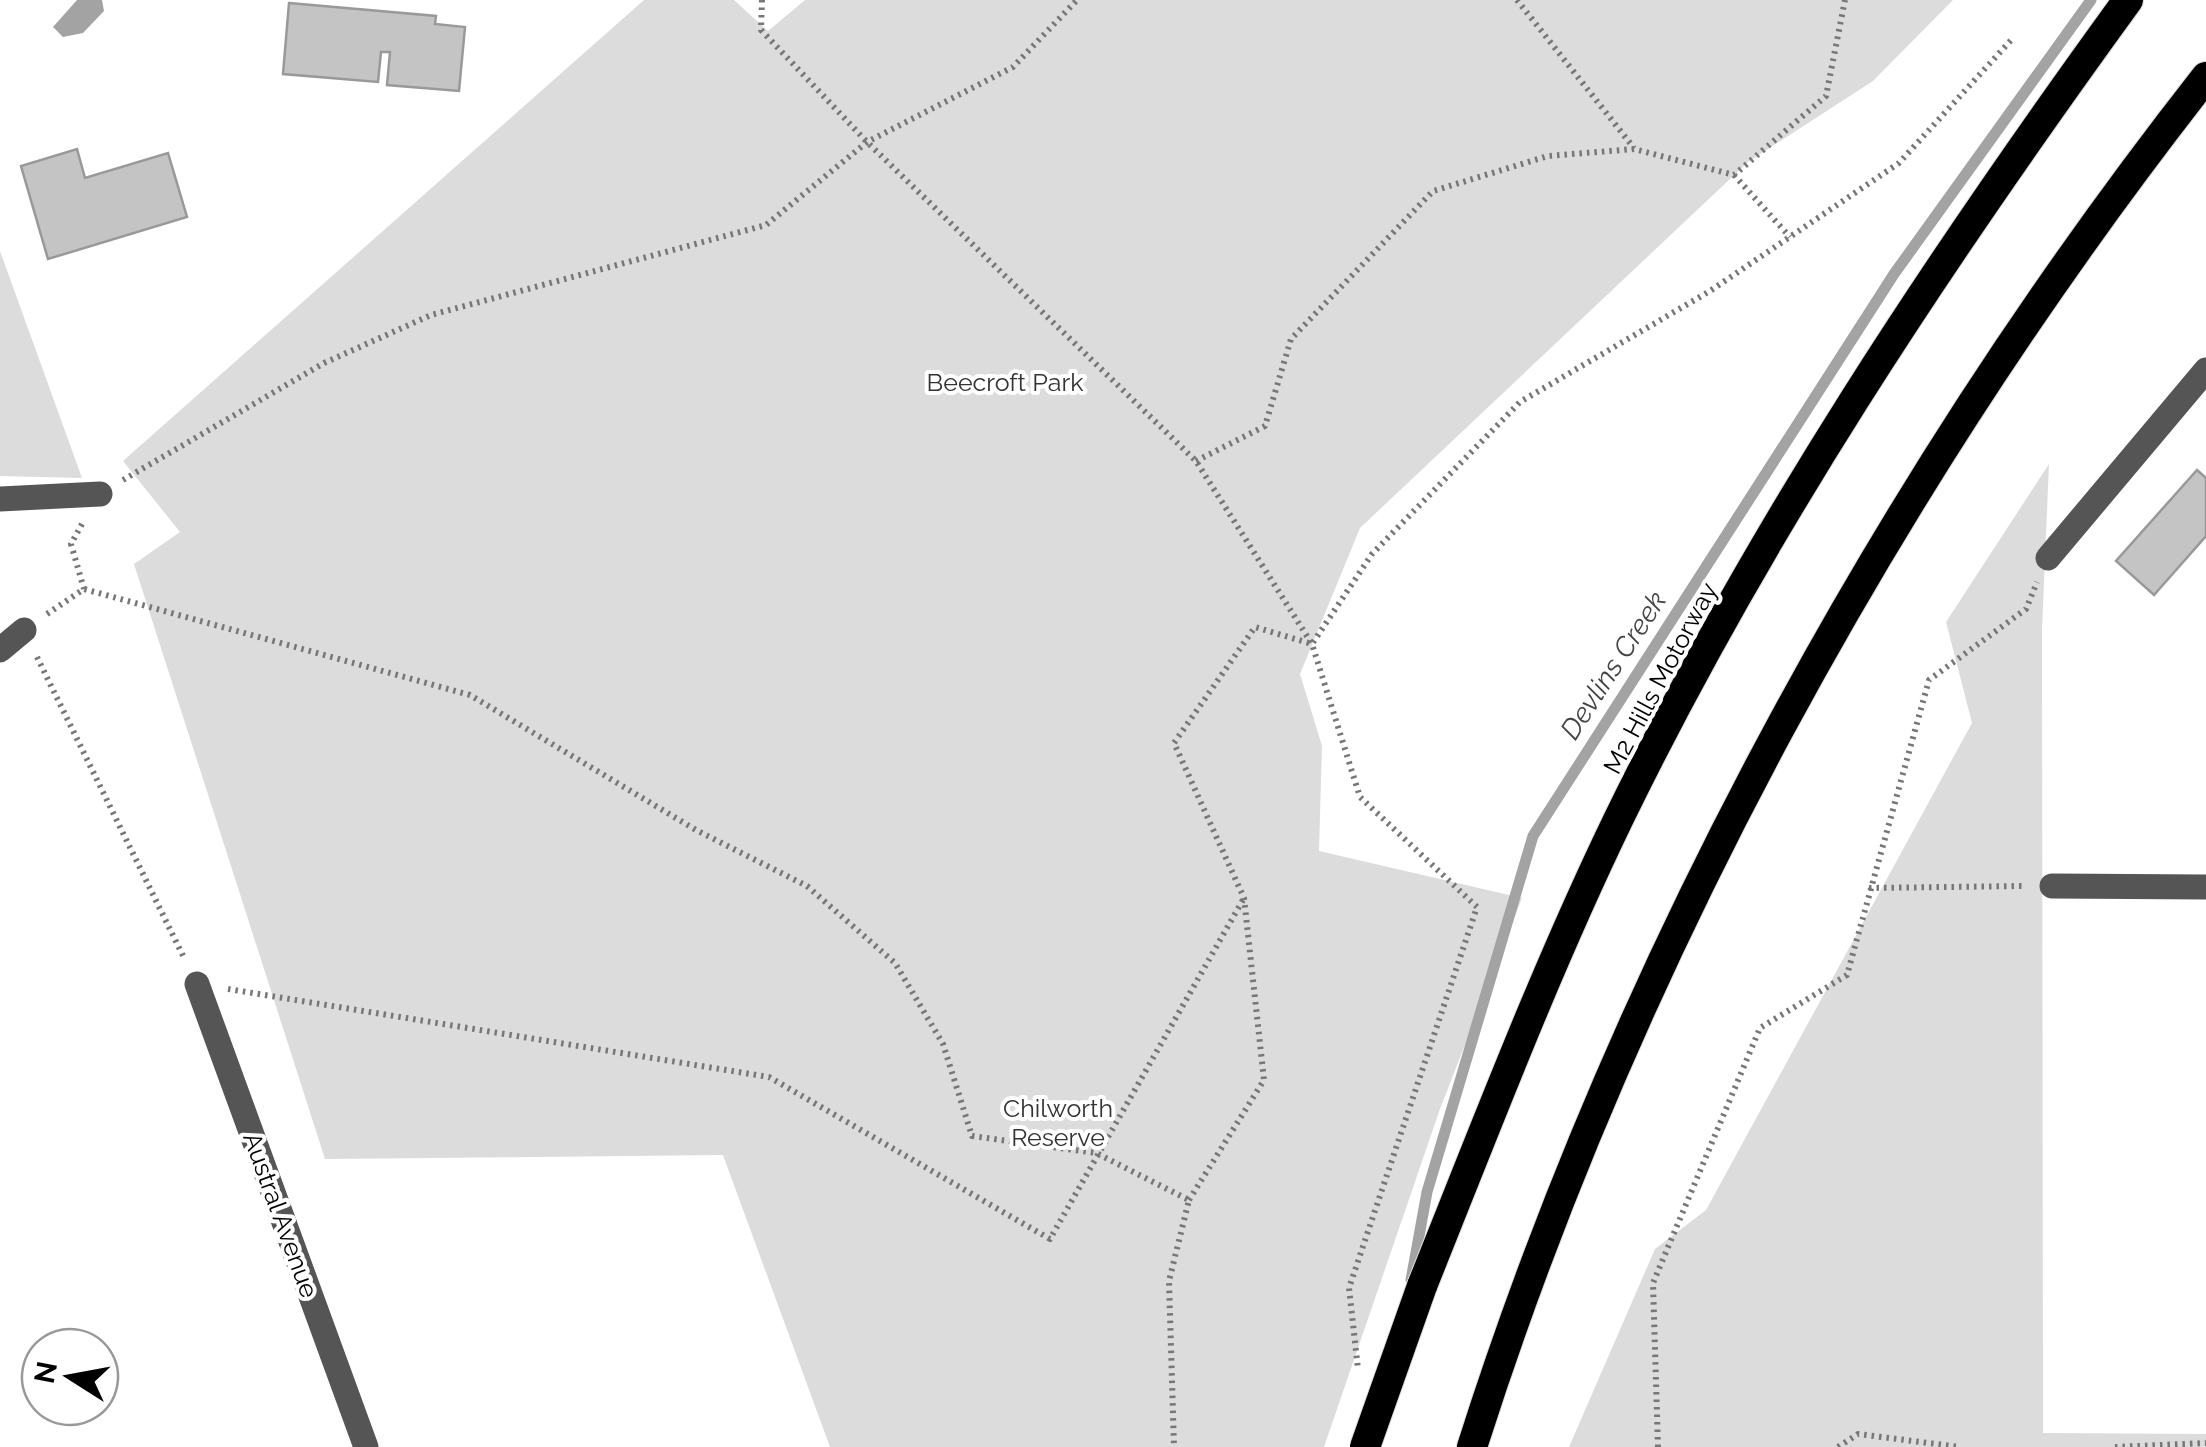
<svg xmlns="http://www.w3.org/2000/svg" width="2206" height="1447" font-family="Raleway,sans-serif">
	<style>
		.green { fill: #dcdcdc }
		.water { fill: #a3a3a3 }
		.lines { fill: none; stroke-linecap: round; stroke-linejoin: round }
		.stream { stroke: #a3a3a3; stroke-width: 11 }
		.building { fill: #c4c4c4; stroke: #999; stroke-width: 2.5 }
		.highway-casing { stroke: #dbdbdb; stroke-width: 32 }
		.path { stroke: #777; stroke-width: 6; stroke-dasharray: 2.5 5; stroke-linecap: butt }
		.minor { stroke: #555; stroke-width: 25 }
		.highway { stroke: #000; stroke-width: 30 }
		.highway-bridge-casing { stroke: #dbdbdb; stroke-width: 32; stroke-linecap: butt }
		.highway-bridge { stroke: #000; stroke-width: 30 }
		.labels { text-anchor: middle; stroke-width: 8; stroke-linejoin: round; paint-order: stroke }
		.park-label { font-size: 25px; fill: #333; stroke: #fff }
		.street-label { font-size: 25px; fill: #000; stroke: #fff }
		.water-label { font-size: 28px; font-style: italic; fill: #444; stroke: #fff }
	</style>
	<rect width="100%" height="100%" fill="#fff"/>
	<g class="green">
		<polygon points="644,0 734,0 768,31 805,0 1953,0 1873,81 1748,162 1360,528 1300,674 1322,746 1319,851 1522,898 1440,1109 1324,1447 830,1447 723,1155 325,1159 134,564 180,532 123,461"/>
		<polygon points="0,251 82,478 0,476"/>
		<polygon points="2049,464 2042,630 2043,1433 2206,1434 2206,1447 1569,1447 1655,1249 1706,1210 1972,723 1946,622"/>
	</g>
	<polygon class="water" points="77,0 102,0 104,11 83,33 63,37 53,27"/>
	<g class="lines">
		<polyline class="stream" points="1411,1280 1427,1192 1533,836 1894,274 2091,0"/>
	</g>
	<g class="building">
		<polygon points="289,3 436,16 435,24 465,27 459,91 387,85 390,52 381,52 378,82 283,74"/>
		<polygon points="77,149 85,178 168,153 187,217 48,259 21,166"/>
		<polygon points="2197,470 2206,478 2206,536 2154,595 2116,561"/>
	</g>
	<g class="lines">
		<g class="highway-casing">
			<g id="highway">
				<path d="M1422,1286C1485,1129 1545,971 1618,820C1759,530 1939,260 2128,0"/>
				<path d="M1472,1447C1627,960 1891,478 2206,77"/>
			</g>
		</g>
		<g class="path">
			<polyline points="762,0 761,30 867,142 1196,461 1312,644 1360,797 1477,907 1349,1288 1358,1369"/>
			<polyline points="1517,0 1634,148"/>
			<polyline points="1734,175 1790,237"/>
			<polyline points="1196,461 1265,426 1291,339 1433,191 1548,156 1634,149 1734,175 1826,96 1845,0"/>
			<polyline points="123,480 324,363 431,315 766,225 867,142 1013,67 1077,0"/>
			<polyline points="82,524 71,544 84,589"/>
			<polyline points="47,614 84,589 470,695 696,830 807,886 895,963 943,1044 972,1136 1096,1153 1189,1200 1169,1281 1174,1447"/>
			<polyline points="37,657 185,960"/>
			<polyline points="1869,888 2023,886"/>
			<polyline points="228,989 769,1077 1050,1239 1244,898"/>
			<polyline points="1189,1200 1264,1080 1244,898 1174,743 1255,627 1312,644 1372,554 1520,402 1710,291 1899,163 2013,38"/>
			<polyline points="1658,1447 1653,1283 1760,1028 1847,975 1929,680 2026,609 2037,582"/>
			<polyline points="1838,1447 1858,1434 1960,1447"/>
			<polyline points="2115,1447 2206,1443"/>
		</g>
		<g class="minor">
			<polyline points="0,499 100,494"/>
			<polyline points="2048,558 2206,370"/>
			<polyline points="0,650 24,630"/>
			<polyline points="2052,886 2206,887"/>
			<polyline points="197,984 366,1447"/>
		</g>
		<use href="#highway" class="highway"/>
		<g class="highway-bridge-casing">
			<polyline id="highway-bridge" points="1365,1447 1422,1286"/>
		</g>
		<use href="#highway-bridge" class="highway-bridge"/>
	</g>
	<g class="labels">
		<g class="park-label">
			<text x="1005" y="391">Beecroft Park</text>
			<text x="1058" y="1117">Chilworth<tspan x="1058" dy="29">Reserve</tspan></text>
		</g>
		<g class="street-label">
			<text transform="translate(1660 678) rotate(-62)" y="9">M2 Hills Motorway</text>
			<text transform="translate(281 1215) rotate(70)" y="9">Austral Avenue</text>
		</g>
		<g class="water-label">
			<text transform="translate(1613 665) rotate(-57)" y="10">Devlins Creek</text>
		</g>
	</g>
	<g transform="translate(70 1377) rotate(281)"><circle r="48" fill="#ffffff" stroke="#999999" stroke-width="2.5"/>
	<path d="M0-8L18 38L0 25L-18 38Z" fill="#000000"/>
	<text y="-15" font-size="28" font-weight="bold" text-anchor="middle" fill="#000000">N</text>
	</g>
</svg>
